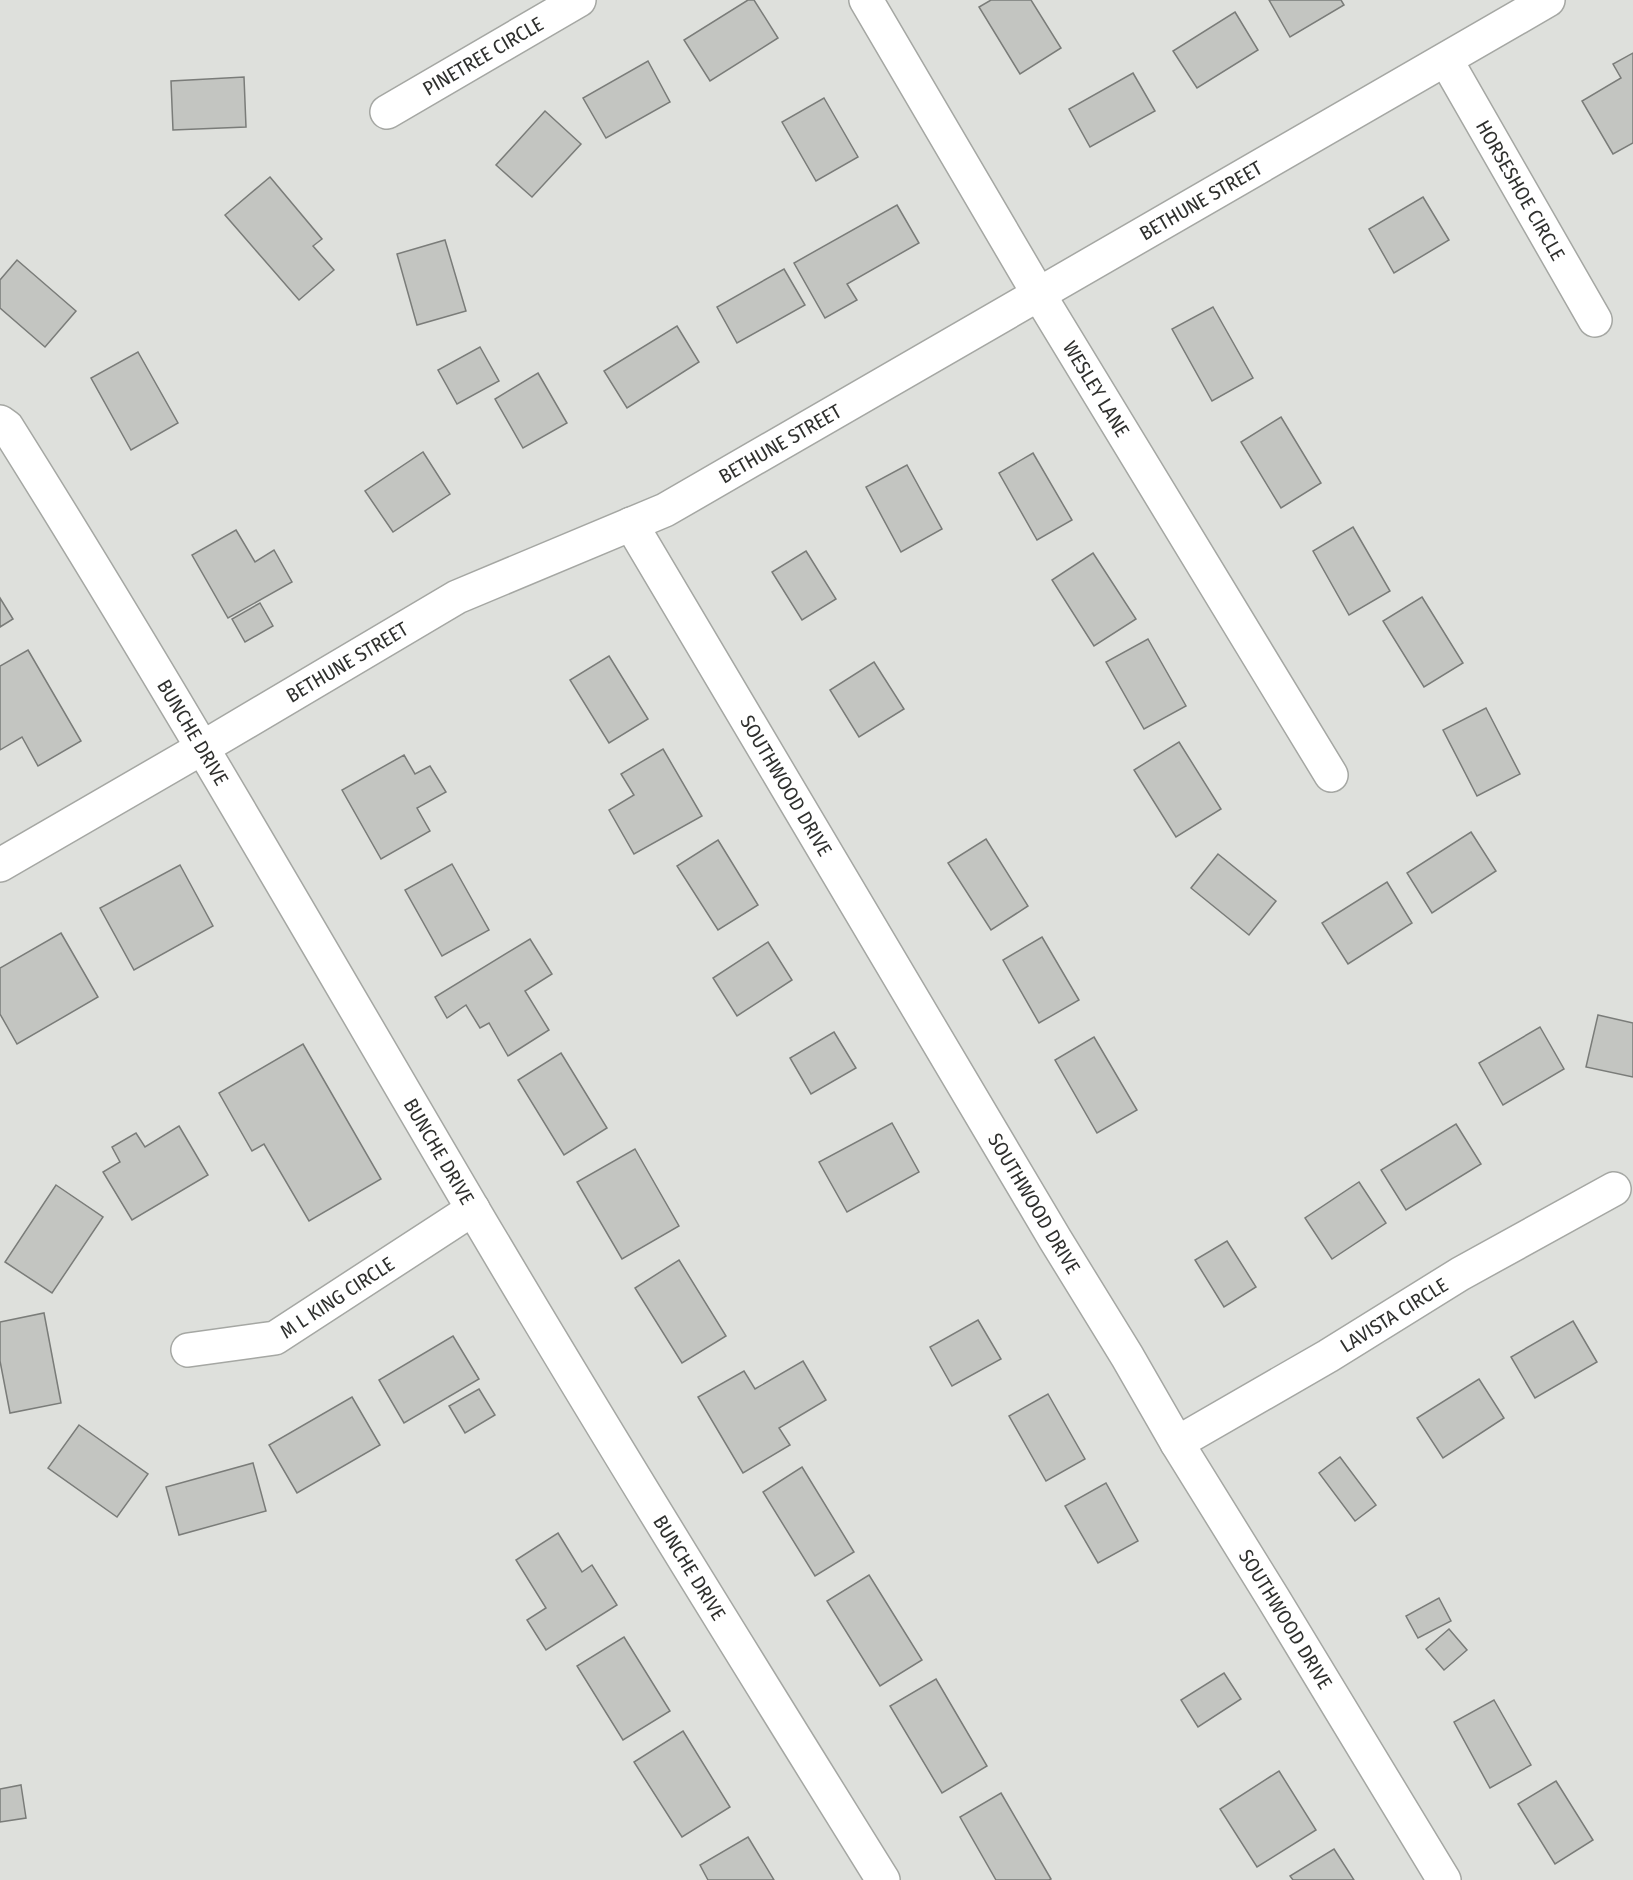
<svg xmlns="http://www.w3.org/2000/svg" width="1633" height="1880" font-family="'Fira Sans Condensed',sans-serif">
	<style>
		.building { fill: #c3c5c1; stroke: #7a7c79; stroke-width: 1.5 }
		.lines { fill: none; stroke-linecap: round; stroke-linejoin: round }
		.minor-casing { stroke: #a5a7a3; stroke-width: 36 }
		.minor { stroke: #fff; stroke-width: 33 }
		.labels { text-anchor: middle; stroke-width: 4.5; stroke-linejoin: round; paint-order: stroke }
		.street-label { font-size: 20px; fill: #2f302e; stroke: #ebedea }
	</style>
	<rect width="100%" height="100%" fill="#dee0dc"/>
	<g class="building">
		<polygon points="748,0 754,0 778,38 710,81 684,40"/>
		<polygon points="991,0 1031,0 1061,48 1020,74 979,7"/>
		<polygon points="1269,0 1341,0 1344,5 1290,37"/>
		<polygon points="1235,12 1258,50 1197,88 1173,51"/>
		<polygon points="1633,53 1633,143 1613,154 1582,101 1621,78 1613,64"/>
		<polygon points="648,61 670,102 606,138 583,98"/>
		<polygon points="1133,73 1155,111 1090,147 1069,109"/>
		<polygon points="244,77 246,127 173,130 171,81"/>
		<polygon points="824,98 858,157 816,181 782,122"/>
		<polygon points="545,111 581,144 532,197 496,165"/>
		<polygon points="270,177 322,239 313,246 334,270 299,300 225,215"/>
		<polygon points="1423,197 1449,240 1394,273 1369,229"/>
		<polygon points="897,205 919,243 847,284 857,300 825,318 794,263"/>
		<polygon points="445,240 466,311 417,325 397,254"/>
		<polygon points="17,260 76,311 45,347 0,308 0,280"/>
		<polygon points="784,269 805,305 737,343 717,307"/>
		<polygon points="1213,307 1253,378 1212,401 1172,329"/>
		<polygon points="677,326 699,362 627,408 604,371"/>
		<polygon points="480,347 499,381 457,404 438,370"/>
		<polygon points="138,352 178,423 131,450 91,378"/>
		<polygon points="538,373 567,423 523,448 495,399"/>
		<polygon points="1281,417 1321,483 1281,508 1241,442"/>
		<polygon points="423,452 450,494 393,532 365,491"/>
		<polygon points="1033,453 1072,520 1037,540 999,473"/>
		<polygon points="907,465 942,529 901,552 866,487"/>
		<polygon points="1353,527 1390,591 1349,615 1313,551"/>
		<polygon points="236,530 255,562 274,550 292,582 228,618 192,555"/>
		<polygon points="806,551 836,599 802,620 772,572"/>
		<polygon points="1093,553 1136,619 1094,646 1052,580"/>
		<polygon points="1422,597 1463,663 1424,687 1383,621"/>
		<polygon points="0,598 13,619 0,627"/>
		<polygon points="260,603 273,626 245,642 232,619"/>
		<polygon points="1148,639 1186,706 1144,729 1106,662"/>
		<polygon points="28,650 81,741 38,766 22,737 0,750 0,666"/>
		<polygon points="609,656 648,719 609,743 570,680"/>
		<polygon points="874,662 904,709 859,737 830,690"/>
		<polygon points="1486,708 1520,774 1477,796 1443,730"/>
		<polygon points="1179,742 1221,809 1176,837 1134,770"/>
		<polygon points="663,749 702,816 634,854 609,810 634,795 621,774"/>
		<polygon points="404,755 415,774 430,766 446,792 417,808 430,831 381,859 342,790"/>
		<polygon points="1471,832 1496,871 1432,913 1407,873"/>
		<polygon points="986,839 1028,906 991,930 948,863"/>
		<polygon points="718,840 758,905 718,930 677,866"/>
		<polygon points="1218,854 1276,901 1249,935 1191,888"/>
		<polygon points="452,864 489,930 442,956 405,890"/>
		<polygon points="180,865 213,926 134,970 100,908"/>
		<polygon points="1387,882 1412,923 1348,964 1322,923"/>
		<polygon points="61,933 98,997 17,1044 0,1014 0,968"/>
		<polygon points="1042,937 1079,1000 1039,1023 1003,960"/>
		<polygon points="530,939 552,974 525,991 549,1030 508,1056 489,1023 480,1028 466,1005 447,1018 435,997"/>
		<polygon points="768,942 792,980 737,1016 713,978"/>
		<polygon points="1598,1015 1633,1023 1633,1077 1586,1067"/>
		<polygon points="1540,1027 1564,1069 1503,1105 1479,1063"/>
		<polygon points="834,1032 856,1068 811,1094 790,1058"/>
		<polygon points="1094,1037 1137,1110 1097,1133 1055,1060"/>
		<polygon points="303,1044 381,1179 309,1221 264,1144 252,1151 219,1093"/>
		<polygon points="561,1053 607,1128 564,1155 518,1080"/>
		<polygon points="892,1123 919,1172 847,1212 819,1162"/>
		<polygon points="1456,1124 1481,1164 1406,1210 1381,1170"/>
		<polygon points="179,1126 208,1175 132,1220 103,1172 120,1162 112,1147 136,1133 145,1147"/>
		<polygon points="635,1149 679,1226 622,1259 577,1182"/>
		<polygon points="1359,1182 1386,1223 1332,1259 1305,1218"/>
		<polygon points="56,1185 103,1217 52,1293 5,1262"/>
		<polygon points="1227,1241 1256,1287 1224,1307 1195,1260"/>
		<polygon points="679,1260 726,1336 682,1363 635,1288"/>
		<polygon points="44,1313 61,1403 10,1413 0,1361 0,1322"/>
		<polygon points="978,1320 1001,1359 952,1386 930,1347"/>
		<polygon points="1573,1321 1597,1362 1535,1398 1511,1357"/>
		<polygon points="453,1336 479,1379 404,1423 379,1380"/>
		<polygon points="803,1361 826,1400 779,1428 790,1445 743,1473 698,1397 744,1371 755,1389"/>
		<polygon points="1479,1379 1504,1418 1443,1458 1417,1418"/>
		<polygon points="479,1389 495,1415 465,1433 449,1406"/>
		<polygon points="1048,1394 1085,1459 1046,1481 1009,1416"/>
		<polygon points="352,1397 380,1445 297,1493 269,1445"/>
		<polygon points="79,1425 148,1474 117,1517 48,1468"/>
		<polygon points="1340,1457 1376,1505 1355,1521 1319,1473"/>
		<polygon points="253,1463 266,1511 179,1535 166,1487"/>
		<polygon points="802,1467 854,1552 815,1576 763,1492"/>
		<polygon points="1106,1483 1138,1541 1098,1563 1065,1506"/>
		<polygon points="558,1533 582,1572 592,1565 617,1605 546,1650 527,1620 546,1608 516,1560"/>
		<polygon points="869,1575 922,1660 880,1686 827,1601"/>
		<polygon points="1439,1598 1451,1621 1418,1638 1406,1616"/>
		<polygon points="1449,1629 1467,1650 1444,1670 1426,1649"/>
		<polygon points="624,1637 670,1711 623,1740 577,1666"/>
		<polygon points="1224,1673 1241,1699 1198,1727 1181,1700"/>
		<polygon points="936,1679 987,1766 942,1793 890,1706"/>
		<polygon points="1494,1700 1531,1765 1490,1788 1454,1722"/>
		<polygon points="683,1731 730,1807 682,1837 634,1762"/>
		<polygon points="1279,1771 1316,1830 1257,1867 1220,1809"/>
		<polygon points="1556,1781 1593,1840 1555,1864 1518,1804"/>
		<polygon points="21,1785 26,1818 0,1822 0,1789"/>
		<polygon points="1001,1793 1051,1879 1049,1880 996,1880 960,1817"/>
		<polygon points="748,1837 774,1880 708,1880 700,1865"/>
		<polygon points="1334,1849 1354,1880 1293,1880 1290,1876"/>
	</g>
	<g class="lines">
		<g class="minor-casing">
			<g id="minor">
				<path id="s1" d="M866,0L1038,293L1331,775"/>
				<path id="s2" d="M1446,60L1595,320"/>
				<path id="s3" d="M387,112L579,0"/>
				<path id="s4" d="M0,422L7,427C169,685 320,949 474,1211C607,1436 745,1658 883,1880"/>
				<path id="s5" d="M631,524L1055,1239L1127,1356L1177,1443L1273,1598L1444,1880"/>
				<path id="s6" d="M0,865L202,748L457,597L665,510L1548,0"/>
				<path id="s7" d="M188,1350L275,1338L473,1209"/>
				<path id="s8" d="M1177,1443L1328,1356L1460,1274L1614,1189"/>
			</g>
		</g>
		<use href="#minor" class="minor"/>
	</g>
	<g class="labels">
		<g class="street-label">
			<text dy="7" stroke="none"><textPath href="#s3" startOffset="111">PINETREE CIRCLE</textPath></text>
			<text dy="7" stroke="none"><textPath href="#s2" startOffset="150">HORSESHOE CIRCLE</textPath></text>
			<text dy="7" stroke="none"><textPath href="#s6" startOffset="1374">BETHUNE STREET</textPath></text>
			<text dy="7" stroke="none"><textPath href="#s1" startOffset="452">WESLEY LANE</textPath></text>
			<text dy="7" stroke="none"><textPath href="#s6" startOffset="888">BETHUNE STREET</textPath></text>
			<text dy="7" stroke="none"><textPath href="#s6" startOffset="402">BETHUNE STREET</textPath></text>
			<text dy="7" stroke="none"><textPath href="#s4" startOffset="366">BUNCHE DRIVE</textPath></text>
			<text dy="7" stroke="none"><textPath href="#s5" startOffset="304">SOUTHWOOD DRIVE</textPath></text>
			<text dy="7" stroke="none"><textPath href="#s4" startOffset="852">BUNCHE DRIVE</textPath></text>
			<text dy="7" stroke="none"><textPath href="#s5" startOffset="790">SOUTHWOOD DRIVE</textPath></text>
			<text dy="7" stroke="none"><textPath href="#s7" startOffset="162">M L KING CIRCLE</textPath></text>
			<text dy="7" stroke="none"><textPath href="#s8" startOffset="252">LAVISTA CIRCLE</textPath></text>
			<text dy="7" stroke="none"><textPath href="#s4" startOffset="1338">BUNCHE DRIVE</textPath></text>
			<text dy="7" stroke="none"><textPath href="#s5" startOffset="1276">SOUTHWOOD DRIVE</textPath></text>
		</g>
	</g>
</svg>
